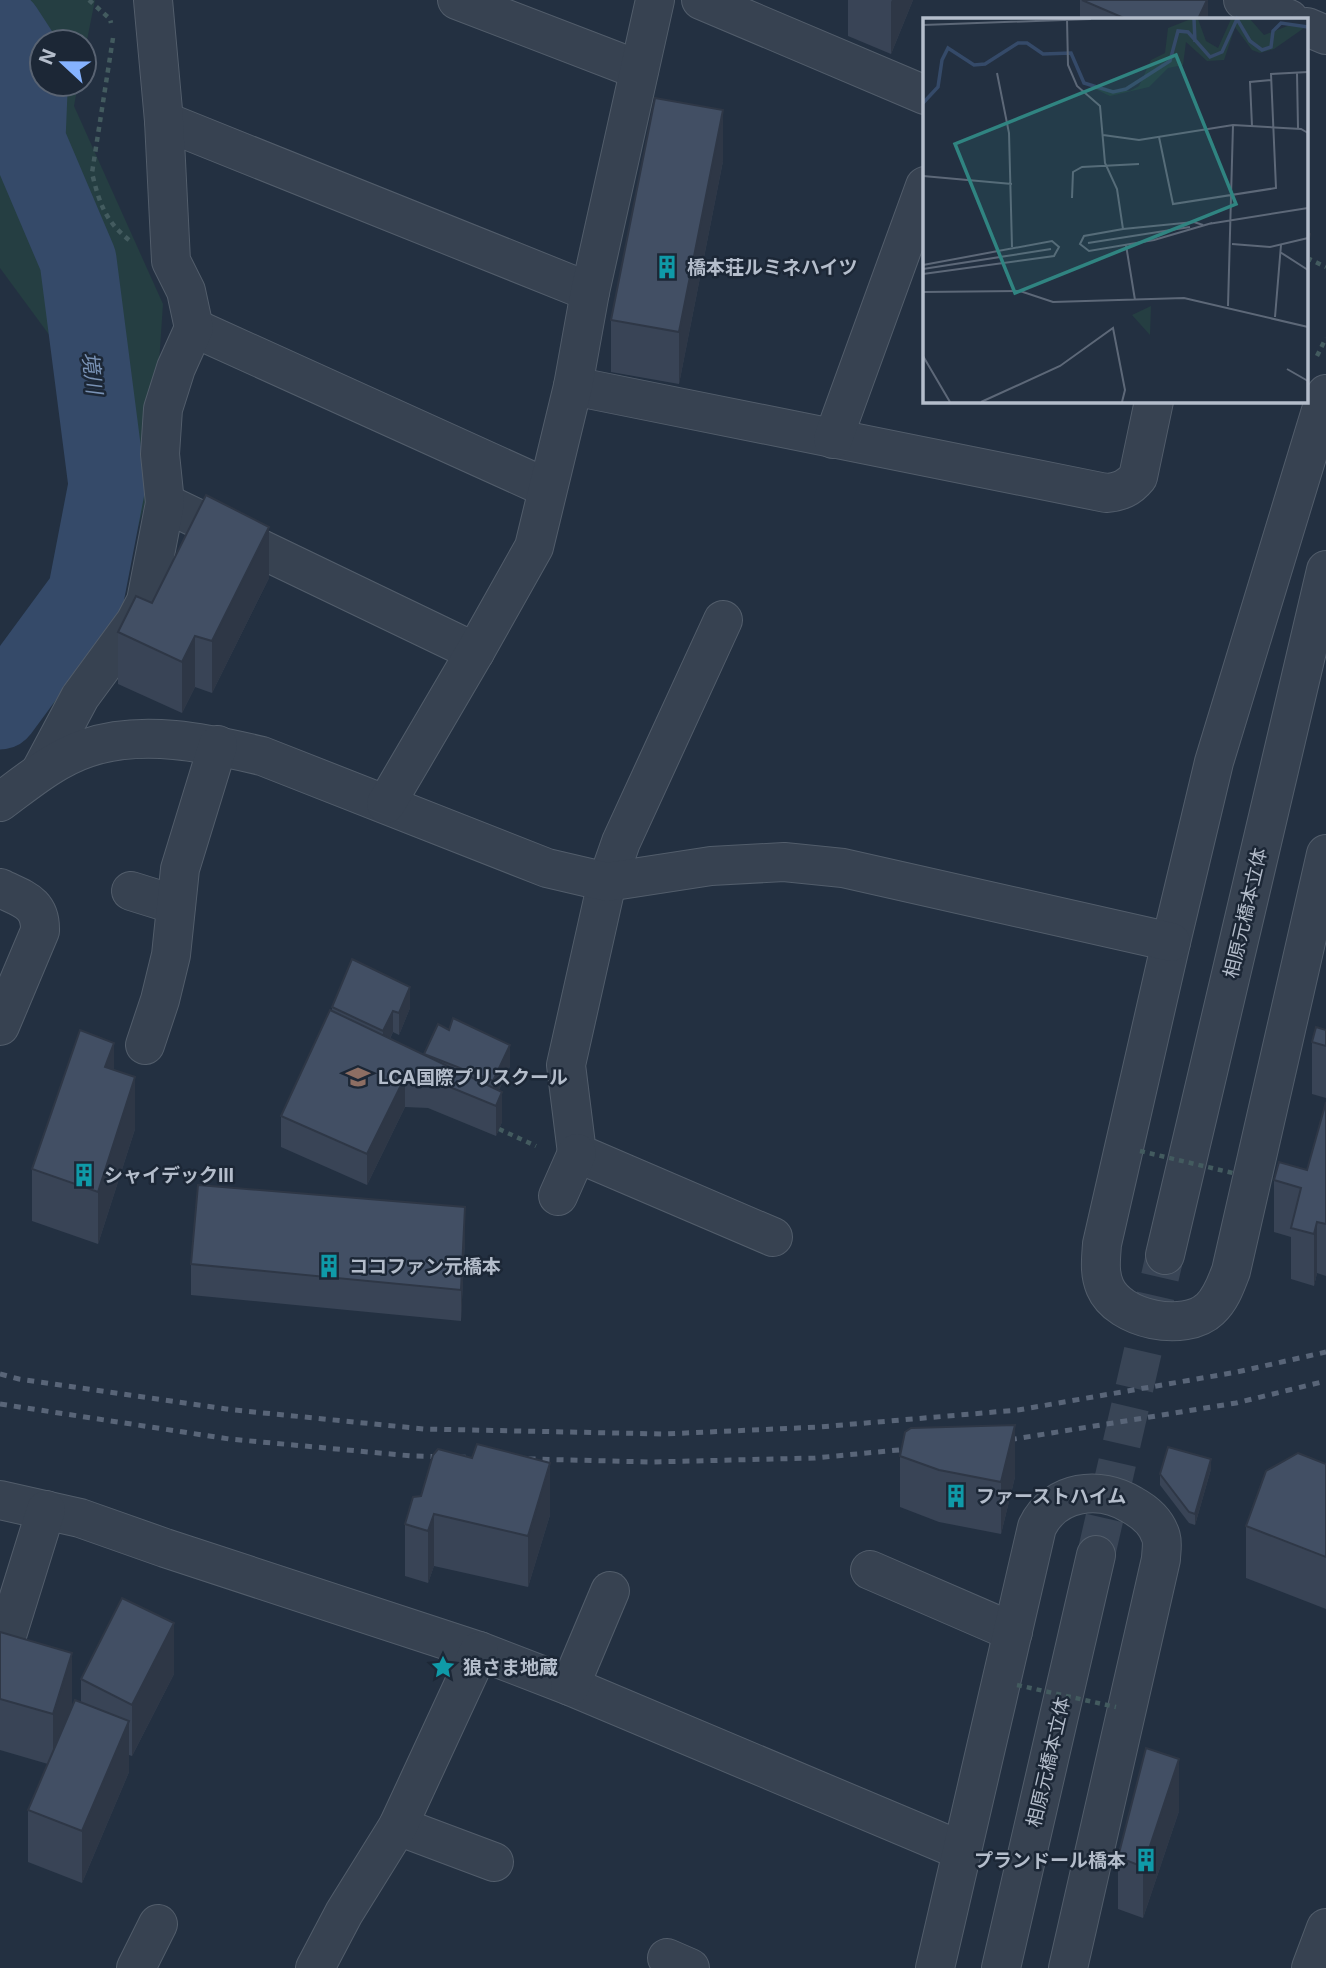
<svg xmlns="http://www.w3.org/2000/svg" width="1326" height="1968" font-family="Inter,'Noto Sans JP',sans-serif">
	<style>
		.green { fill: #253e42 }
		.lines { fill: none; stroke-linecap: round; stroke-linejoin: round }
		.river { stroke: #354a69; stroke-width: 77 }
		.minor-tunnel { stroke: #394556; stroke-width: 38; stroke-dasharray: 38 19; stroke-linecap: butt }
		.minor-casing { stroke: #525d6b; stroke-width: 40 }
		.path { stroke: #435b5f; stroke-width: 4.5; stroke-dasharray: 5 5; stroke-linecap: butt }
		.minor { stroke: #374251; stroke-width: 38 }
		.rail { stroke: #596578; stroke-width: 5; stroke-dasharray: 7 7; stroke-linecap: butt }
		.path-bridge { stroke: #435b5f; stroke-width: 4.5; stroke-dasharray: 5 5; stroke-linecap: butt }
		.wall { fill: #394456 }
		.shaded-wall { fill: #2e3746 }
		.building { fill: #424f64; stroke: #2e3746; stroke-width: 2 }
		.labels { text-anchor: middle; stroke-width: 5; stroke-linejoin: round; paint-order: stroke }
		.poi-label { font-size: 19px; font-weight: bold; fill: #b4bdcb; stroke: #1c2736; text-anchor: start }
		.street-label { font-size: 19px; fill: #b4bdcb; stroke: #1c2736 }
		.water-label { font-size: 21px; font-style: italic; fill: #7992b5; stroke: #1c2736 }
		.inset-river { fill: none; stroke: #354a69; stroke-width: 3.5 }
		.inset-road { fill: none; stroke: #5d6878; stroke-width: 2 }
		.view { fill: #308481; fill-opacity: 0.15; stroke: #308481; stroke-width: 3.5 }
		.inset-edge { fill: none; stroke: #b4bdcb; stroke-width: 3.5 }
	</style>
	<rect width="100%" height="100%" fill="#233041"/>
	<polygon class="green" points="0,0 95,0 84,55 84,42 42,42 42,84 78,84 74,106 163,304 151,482 108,632 61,699 0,738 0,734 131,458 119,374 64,355 0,268"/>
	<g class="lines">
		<polyline class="river" points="0,25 4,28 30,68 27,140 78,260 107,485 86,594 0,711"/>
		<polyline class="minor-tunnel" points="1096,1555 1165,1255"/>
		<g class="minor-casing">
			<g id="minor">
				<polyline points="457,0 639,70"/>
				<polyline points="701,0 925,95"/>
				<polyline points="1243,0 1289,19"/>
				<polyline points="1307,27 1326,35"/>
				<polyline points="164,121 590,292"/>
				<polyline points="194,328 547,488"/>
				<path d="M573,386L1106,493C1120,492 1129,488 1138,477L1154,401"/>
				<path d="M1326,394L1214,762L1171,942L1102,1244C1101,1259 1099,1273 1105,1287C1119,1320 1185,1333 1210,1309C1221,1299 1226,1284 1231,1271L1326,854"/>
				<polyline points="833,439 925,186"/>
				<polyline points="165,503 475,652"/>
				<polyline points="723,620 621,842 607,882 566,1065 577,1153 773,1237"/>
				<polyline points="40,772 80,697 135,622 146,601 165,503 160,454 163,409 176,368 194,328 186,291 171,261 164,121 153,0"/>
				<path d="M0,802C27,782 54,759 87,748C142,729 207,743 262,756L547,868L607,882L711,866L784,862L843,868L1171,942"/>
				<polyline points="386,804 475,652 534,547 573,386 590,292 655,0"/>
				<path d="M0,888C22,899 41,902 40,931L0,1026"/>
				<polyline points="131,891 176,905"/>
				<polyline points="145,1045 160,1000 171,955 180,869 218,745"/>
				<polyline points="558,1196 577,1153"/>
				<polyline points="1165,1255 1326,570"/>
				<polyline points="0,1500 80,1518 165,1548 479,1651 570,1686 962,1851"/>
				<polyline points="870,1570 1013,1632"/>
				<polyline points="0,1658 46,1510"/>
				<polyline points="570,1686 610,1591"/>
				<polyline points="398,1826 494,1862"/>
				<polyline points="667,1958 690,1968"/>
				<polyline points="136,1968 158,1924"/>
				<polyline points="315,1968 344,1913 398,1826 479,1651"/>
				<path d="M935,1968L1037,1527C1055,1490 1100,1485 1132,1505C1145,1512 1157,1523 1161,1537C1163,1544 1161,1553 1161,1559L1068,1968"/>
				<polyline points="1001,1968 1096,1555"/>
				<polyline points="1311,1968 1326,1928"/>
			</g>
		</g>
		<g class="path">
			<polyline points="89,0 110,19 111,23"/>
			<path d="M113,38L92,173C99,202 105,221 129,240"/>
			<polyline points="1307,258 1326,267"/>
			<polyline points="1317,356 1326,338"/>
			<polyline points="499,1129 536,1146"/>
		</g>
		<use href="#minor" class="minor"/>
		<g class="rail">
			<polyline points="0,1374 19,1379 234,1410 424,1429 664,1434 819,1427 1018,1410 1237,1372 1326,1352"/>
			<polyline points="0,1404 229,1439 412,1456 651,1462 815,1458 919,1448"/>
			<polyline points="996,1442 1236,1403 1326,1381"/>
		</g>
		<g class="path-bridge">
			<polyline points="1140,1151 1237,1174"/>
			<polyline points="1017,1685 1116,1707"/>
		</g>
	</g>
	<g class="wall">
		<polygon points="848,0 913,0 891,54 848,36"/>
		<rect x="1080" y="0" width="128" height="19"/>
		<polygon points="723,161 679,384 611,372 611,320"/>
		<polygon points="269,578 212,693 195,687 182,713 118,684 118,632 152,603"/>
		<polygon points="332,1007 410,1008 399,1035 393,1032 390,1039 424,1055 510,1066 499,1090 502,1122 496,1136 428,1108 405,1107 367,1185 281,1147 281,1116 332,1011"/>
		<polygon points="1326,1030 1326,1098 1312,1094 1312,1042"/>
		<polygon points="114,1070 135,1129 98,1244 32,1221 32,1169"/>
		<polygon points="1326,1102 1326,1276 1317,1273 1314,1286 1291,1279 1291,1237 1274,1232 1274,1180 1307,1170"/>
		<polygon points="465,1238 461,1321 191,1295 191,1264"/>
		<polygon points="900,1456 1015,1477 1001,1534 939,1522 900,1507"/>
		<polygon points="1326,1464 1326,1609 1246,1578 1246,1526"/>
		<polygon points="1211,1469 1195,1525 1189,1523 1160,1485 1160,1474"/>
		<polygon points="413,1497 550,1515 528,1587 434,1566 428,1583 405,1576 405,1524"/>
		<polygon points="0,1632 72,1705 69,1713 81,1702 81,1679 174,1674 132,1756 129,1755 129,1772 82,1883 28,1862 28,1810 48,1764 0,1750"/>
		<polygon points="1179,1811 1143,1918 1118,1909 1118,1857"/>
	</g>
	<g class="shaded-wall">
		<polygon points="892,0 913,0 891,54 891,2"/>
		<polygon points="1207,0 1208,0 1208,19 1198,19"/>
		<polygon points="723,110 723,161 679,384 679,332"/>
		<polygon points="1310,234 1310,286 1307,299 1307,247"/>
		<polygon points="269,527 269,578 212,693 212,641"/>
		<polygon points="195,636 195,687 182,713 182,662"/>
		<polygon points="410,987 410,1008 399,1035 399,1013"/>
		<polygon points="393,1011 393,1032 383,1052 383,1031"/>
		<polygon points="114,1043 114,1095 105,1067"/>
		<polygon points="510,1045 510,1066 493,1102 493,1081"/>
		<polygon points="135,1077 135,1129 98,1244 98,1192"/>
		<polygon points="405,1077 405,1107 367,1185 367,1154"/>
		<polygon points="502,1092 502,1122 496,1136 496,1106"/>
		<polygon points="465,1207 465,1238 461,1321 461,1290"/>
		<polygon points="1317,1222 1317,1273 1314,1286 1314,1234"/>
		<polygon points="1015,1425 1015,1477 1001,1534 1001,1482"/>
		<polygon points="1211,1459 1211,1469 1195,1525 1195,1514"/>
		<polygon points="550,1463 550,1515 528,1587 528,1536"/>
		<polygon points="434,1514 434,1566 428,1583 428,1531"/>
		<polygon points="174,1623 174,1674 132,1756 132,1705"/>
		<polygon points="72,1653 72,1705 53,1766 53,1714"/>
		<polygon points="129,1721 129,1772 82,1883 82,1831"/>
		<polygon points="1179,1759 1179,1811 1143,1918 1143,1867"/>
	</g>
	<g class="building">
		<polygon points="1082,0 1207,0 1198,19 1126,19"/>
		<polygon points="655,98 723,110 679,332 611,320"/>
		<polygon points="1307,233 1310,234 1307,247"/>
		<polygon points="206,495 269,527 212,641 195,636 182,662 118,632 136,596 152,603"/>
		<polygon points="352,959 410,987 399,1013 393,1011 383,1031 332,1007"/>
		<polygon points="330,1010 502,1092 496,1106 428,1078 405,1077 367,1154 281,1116"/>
		<polygon points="453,1018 510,1045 493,1081 424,1054 438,1024 449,1030"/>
		<polygon points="1316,1027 1326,1030 1326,1046 1312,1042"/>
		<polygon points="80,1030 114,1043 105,1067 135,1077 98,1192 32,1169"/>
		<polygon points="1326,1102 1326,1224 1317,1222 1314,1234 1291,1228 1301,1188 1274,1180 1279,1162 1307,1170"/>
		<polygon points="198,1185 465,1207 461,1290 191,1264"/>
		<polygon points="1015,1425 1001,1482 939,1470 900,1456 905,1432 911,1428"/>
		<polygon points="477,1444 550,1463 528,1536 434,1514 428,1531 405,1524 413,1497 421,1496 433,1455 438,1449 472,1458"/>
		<polygon points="1168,1447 1211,1459 1195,1514 1189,1512 1160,1474"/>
		<polygon points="1298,1453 1326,1464 1326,1557 1246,1526 1266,1471"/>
		<polygon points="122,1598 174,1623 132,1705 81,1679"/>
		<polygon points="0,1632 72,1653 53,1714 0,1699"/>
		<polygon points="75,1700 129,1721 82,1831 28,1810"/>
		<polygon points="1146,1748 1179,1759 1143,1867 1118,1857"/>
	</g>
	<defs>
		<g id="building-bare" transform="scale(1.89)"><path d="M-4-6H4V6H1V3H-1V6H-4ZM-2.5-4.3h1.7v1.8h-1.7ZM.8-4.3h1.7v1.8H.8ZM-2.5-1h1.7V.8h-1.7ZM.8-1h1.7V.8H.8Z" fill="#0f9aa8" stroke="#1c2736" stroke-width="2.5" paint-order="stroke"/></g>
		<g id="school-bare" transform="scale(1.89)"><path d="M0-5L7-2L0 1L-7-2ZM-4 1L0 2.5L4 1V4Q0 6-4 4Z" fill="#8d6e63" stroke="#1c2736" stroke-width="2.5" paint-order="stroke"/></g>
		<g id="sight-bare" transform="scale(1.89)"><path d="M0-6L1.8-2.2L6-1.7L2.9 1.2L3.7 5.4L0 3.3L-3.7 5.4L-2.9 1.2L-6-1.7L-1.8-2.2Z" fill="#0f9aa8" stroke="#1c2736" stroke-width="2.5" paint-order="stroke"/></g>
	</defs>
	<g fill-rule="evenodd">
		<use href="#building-bare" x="667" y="267"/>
		<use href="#school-bare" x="358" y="1077"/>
		<use href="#building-bare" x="84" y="1175"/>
		<use href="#building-bare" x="329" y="1266"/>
		<use href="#building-bare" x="956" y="1496"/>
		<use href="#sight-bare" x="443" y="1667"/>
		<use href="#building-bare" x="1146" y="1860"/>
	</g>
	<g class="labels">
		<g class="poi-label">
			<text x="687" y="274">橋本荘ルミネハイツ</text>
			<text x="378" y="1084">LCA国際プリスクール</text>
			<text x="104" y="1182">シャイデックⅢ</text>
			<text x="349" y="1273">ココファン元橋本</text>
			<text x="976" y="1503">ファーストハイム</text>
			<text x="463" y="1674">狼さま地蔵</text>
			<text x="1126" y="1867" text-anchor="end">プランドール橋本</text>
		</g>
		<g class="street-label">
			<text transform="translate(1245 913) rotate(-77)" y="7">相原元橋本立体</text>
			<text transform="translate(1048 1762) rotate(-77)" y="7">相原元橋本立体</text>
		</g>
		<g class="water-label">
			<text transform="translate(92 373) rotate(83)" y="7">境川</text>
		</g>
	</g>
	<g transform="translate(923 18)">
		<rect width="385" height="385" fill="#233041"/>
		<path d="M268,1H275L283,23L295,30L308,1H327L341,17L367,7L381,10L351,31L337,35L329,32L312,9L301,42L284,43L263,24L260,47L245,50L226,69L187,78L170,70L207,73L216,68L228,42L242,35L245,10ZM228,288L227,317L209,297Z" fill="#253e42"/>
		<path class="inset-river" d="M271,1L272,24M0,85L15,69L19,42L25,30L51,47L62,46L95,25H104L120,36L148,35L161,65L190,74L203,71L247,43L255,13L265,14L287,39L299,34L314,1L327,23L339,32L348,29L350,13L358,5L385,9"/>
		<path class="inset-road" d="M144,1L145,47L154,68L177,88L182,145L194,171L200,211M0,7L168,1M74,55L86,115L89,229M374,55L375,110M329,108L327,64L348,62M180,117L216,122L310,107L378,111L385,115M236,119L250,186L353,170L348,56L385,54M0,158L89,166M149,180L150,154L159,149L216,146M285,206L385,190M280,207L271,204L200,211L161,218L157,226L166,233L231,222L289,205M165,225L267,209M309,226L347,229L385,220M203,227L212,282M357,234L385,252M0,247L129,223L136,229L131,238L0,256M0,251L128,231M0,274L97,273L130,284L261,280L385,309M305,288L310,107M352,299L358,227M0,338L27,384M364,351L385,363M58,384L137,348L190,310L202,372L199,384"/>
		<path class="view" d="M253,37L313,186L92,275L32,126Z"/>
		<rect width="385" height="385" class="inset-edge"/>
	</g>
	<g transform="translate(63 63) rotate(292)"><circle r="33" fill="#1c2736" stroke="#596372" stroke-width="2"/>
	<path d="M0-5L12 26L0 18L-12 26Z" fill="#85b2ff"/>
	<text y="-10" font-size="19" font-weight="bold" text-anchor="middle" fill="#b4bdcb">N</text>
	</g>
</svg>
